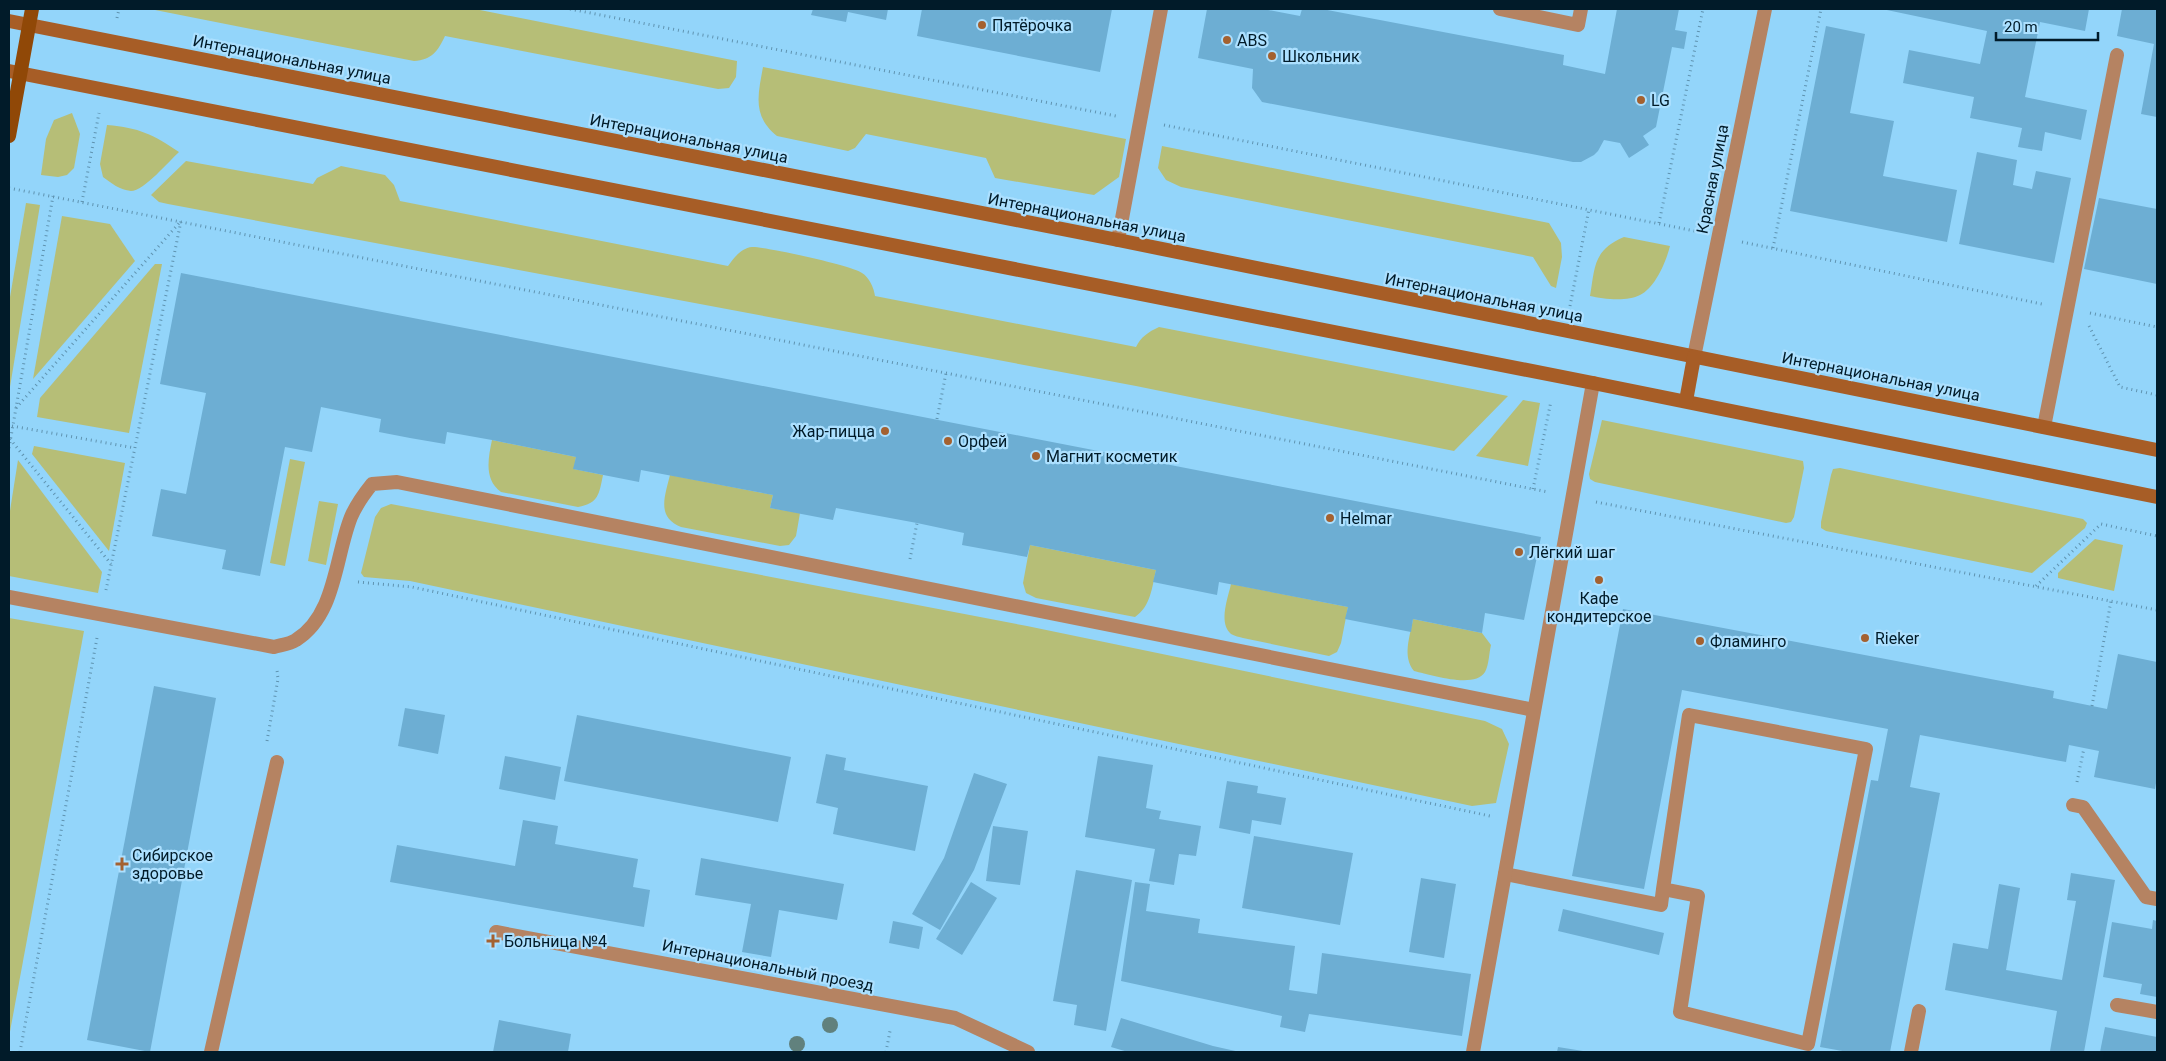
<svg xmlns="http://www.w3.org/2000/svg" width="2166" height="1061" font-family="Roboto,sans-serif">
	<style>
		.green { fill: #b6be77 }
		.building { fill: #6daed3 }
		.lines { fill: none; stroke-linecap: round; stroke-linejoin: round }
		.path { stroke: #5f93b0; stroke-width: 3; stroke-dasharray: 1 4; stroke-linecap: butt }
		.service { stroke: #b58362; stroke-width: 14 }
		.minor { stroke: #b58362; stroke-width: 14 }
		.tertiary { stroke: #b58362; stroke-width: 14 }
		.secondary { stroke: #a75d26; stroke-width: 14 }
		.primary { stroke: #904807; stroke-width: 14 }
		.tree { fill: #61817d }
		.poi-dot { fill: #a46130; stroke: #ace0ff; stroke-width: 2 }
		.labels { text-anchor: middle; stroke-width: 4.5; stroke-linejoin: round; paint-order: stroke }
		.poi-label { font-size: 16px; fill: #011b29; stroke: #ace0ff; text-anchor: start }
		.street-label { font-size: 16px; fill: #011b29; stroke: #ace0ff }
	</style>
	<rect width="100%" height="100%" fill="#93d5fa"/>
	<g class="green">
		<path d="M150,9H475L737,61L736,77L729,88L718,89L445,36C438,51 432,60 414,61Z"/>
		<path d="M763,67L1126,139L1119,177L1094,195L995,178L986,158L866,134L855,148L848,151L777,136C752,116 758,95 763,67Z"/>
		<polygon points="72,113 80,134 74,168 67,175 58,177 41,175 46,139 54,120"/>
		<path d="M107,125C140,128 152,134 179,152C169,161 144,191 131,191C120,190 111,183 103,177L100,164Z"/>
		<polygon points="1162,146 1549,223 1561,243 1562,257 1556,288 1551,286 1533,257 1181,187 1166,180 1158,168"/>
		<path d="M186,161L313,184L317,178L341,166L385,175L394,185L400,201L728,266C734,258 741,248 752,247C763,246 854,266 862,273C869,277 874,288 875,296L1136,347C1141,337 1148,332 1159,327L1508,396L1454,451L1136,386L168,204L159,202L151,195Z"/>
		<polygon points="26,203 40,205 9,393 9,303"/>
		<polygon points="62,216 110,224 135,261 33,379"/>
		<path d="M1624,237L1670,246C1666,262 1655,288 1640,295C1627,302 1603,299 1590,296C1595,267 1593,250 1624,237Z"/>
		<polygon points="155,264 162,264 129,433 37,417 40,398"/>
		<polygon points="1523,400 1540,403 1528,466 1476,456"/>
		<polygon points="1602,420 1803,461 1804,468 1794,517 1791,522 1786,523 1595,482 1590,479 1589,474"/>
		<path d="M492,440L576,457L574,469L603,475C599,494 599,503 578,507L501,492C484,480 488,459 492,440Z"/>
		<polygon points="34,446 125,463 109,551 32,454"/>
		<polygon points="290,459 305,462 285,566 270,563"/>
		<polygon points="18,460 102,572 98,593 9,576 9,517"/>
		<polygon points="1840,468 2083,519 2087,523 2085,528 2032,573 1826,531 1821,528 1821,522 1831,475 1833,469"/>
		<path d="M670,475L773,495L770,508L800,513L796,536L789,545L780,546L681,527C656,517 665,496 670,475Z"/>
		<polygon points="319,501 338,504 326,565 308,561"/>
		<polygon points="391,504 1027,626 1485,721 1502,729 1509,744 1496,803 1472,806 410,581 364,577 361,573 375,517 381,508"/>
		<polygon points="2095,539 2123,545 2114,591 2058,578 2058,573 2062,569"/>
		<path d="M1030,545L1156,570C1152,587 1151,606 1135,617L1036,598L1026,593L1023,583Z"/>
		<path d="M1231,584L1348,607L1341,643L1337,652L1329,656L1243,638C1240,637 1234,636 1231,634C1218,623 1228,598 1231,584Z"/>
		<polygon points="9,618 84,631 9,1037"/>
		<path d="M1413,619L1482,633L1491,645C1489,653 1489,665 1485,672C1475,689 1431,675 1414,671C1402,656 1410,637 1413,619Z"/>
	</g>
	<g class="building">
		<polygon points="813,9 888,9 886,20 848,12 846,22 811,15"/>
		<polygon points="922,9 1112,9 1100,72 917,36"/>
		<polygon points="1207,9 1263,9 1300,16 1302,9 1322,9 1564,55 1563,65 1605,74 1617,9 1679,9 1675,30 1687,32 1684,49 1672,47 1656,127 1643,136 1649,145 1629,158 1620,143 1604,140 1598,151 1594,155 1581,162 1573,162 1262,102 1252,88 1253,69 1198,58"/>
		<polygon points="1882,9 2089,9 2085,31 2040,22 2025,97 2087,110 2081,140 2045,132 2042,151 2018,147 2022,128 1970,118 1974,97 1903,83 1909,50 1980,64 1987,31"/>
		<polygon points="2122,9 2157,9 2157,117 2141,114 2154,44 2117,36"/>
		<polygon points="1826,26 1865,34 1850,113 1894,121 1883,176 1957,190 1947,242 1790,211"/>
		<polygon points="1977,152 2017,160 2013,185 2032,189 2036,171 2071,178 2054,263 1959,244"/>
		<polygon points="2099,198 2157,209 2157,284 2084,269"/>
		<polygon points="181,273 1541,537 1524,620 1485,613 1482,633 1413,619 1411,632 1345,619 1348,607 1219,582 1217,595 1153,582 1156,570 1030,545 1027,557 962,545 964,533 917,523 836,508 833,520 770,508 773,495 641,470 639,482 573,469 576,457 492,440 447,432 445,444 410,438 379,432 381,419 321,407 312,452 285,447 260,576 222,569 226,550 152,536 161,489 186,494 206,393 160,384"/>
		<polygon points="1623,609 2054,691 2053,698 2107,709 2118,654 2157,662 2157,777 2155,789 2094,777 2099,751 2069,745 2066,762 1920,735 1910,787 1940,793 1890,1052 1848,1052 1820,1047 1871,780 1878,781 1888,729 1682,690 1644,889 1572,876"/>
		<polygon points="154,686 216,698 150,1052 87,1040"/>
		<polygon points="405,708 445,715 438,754 398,746"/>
		<polygon points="577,715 791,757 778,822 564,781"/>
		<polygon points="826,754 846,758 844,770 928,786 915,851 833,834 838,808 816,803"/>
		<polygon points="505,756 561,767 555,800 499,789"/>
		<polygon points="1098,756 1153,765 1146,808 1161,811 1159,819 1201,826 1196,856 1179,854 1174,885 1149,881 1155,849 1085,837"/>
		<polygon points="974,773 1007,784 974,870 940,930 912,914 944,858"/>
		<polygon points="1227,781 1258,786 1257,793 1286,798 1281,825 1252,820 1250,834 1219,828"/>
		<polygon points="523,820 558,826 555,844 638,859 633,887 650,890 644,927 390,882 397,845 515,866"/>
		<polygon points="993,826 1028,831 1020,885 986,881"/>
		<polygon points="1254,836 1353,853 1340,925 1242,908"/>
		<polygon points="701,858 844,884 837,920 779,910 771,957 742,952 751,904 695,895"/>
		<polygon points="1076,870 1132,880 1106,1031 1074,1025 1077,1005 1053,1001"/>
		<polygon points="2071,873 2115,880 2084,1052 2058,1052 2050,1051 2057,1011 1945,990 1953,943 1988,949 1999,884 2020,888 2006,970 2062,980 2076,901 2067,900"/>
		<polygon points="1421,878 1456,884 1444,958 1409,952"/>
		<polygon points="971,882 997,898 962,955 936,939"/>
		<polygon points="1135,882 1150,884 1146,911 1200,919 1198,933 1295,946 1289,990 1317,994 1322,953 1471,974 1462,1036 1309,1014 1305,1032 1280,1027 1282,1016 1121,981"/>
		<polygon points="1563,909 1664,933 1659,955 1558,931"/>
		<polygon points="2153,920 2157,921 2157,997 2140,994 2142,984 2103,977 2112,922 2152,929"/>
		<polygon points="893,921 923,927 919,949 889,943"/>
		<polygon points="1121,1018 1213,1046 1240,1052 1128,1052 1111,1047"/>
		<polygon points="499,1020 571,1034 568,1052 493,1052"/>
		<polygon points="2105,1027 2157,1037 2157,1052 2100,1052"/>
		<polygon points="1558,1047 1583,1051 1583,1052 1557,1052"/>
	</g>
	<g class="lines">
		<g class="path">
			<polyline points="570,9 1116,116"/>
			<polyline points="117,18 119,9"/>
			<polyline points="1164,125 1695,231"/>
			<polyline points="9,188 1548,492"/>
			<polyline points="82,202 99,113"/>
			<polyline points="1659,223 1703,9"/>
			<polyline points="1742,242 2042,304"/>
			<polyline points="1773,248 1821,9"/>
			<polyline points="1570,306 1589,209"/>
			<polyline points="2090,313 2157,327"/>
			<polyline points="2089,326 2120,387 2157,395"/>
			<polyline points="16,408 181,221 106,590"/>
			<polyline points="937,419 946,373"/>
			<polyline points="12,426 135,448"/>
			<polyline points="10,439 111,564"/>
			<polyline points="9,448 53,196"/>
			<polyline points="1533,489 1551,401"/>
			<polyline points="1596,502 2157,610"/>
			<polyline points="910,559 917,523"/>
			<polyline points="358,582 412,587 1490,816"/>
			<polyline points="2036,586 2101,524 2157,536"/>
			<polyline points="2092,706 2111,601"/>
			<polyline points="267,741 278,679 277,670"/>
			<polyline points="2077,782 2084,748"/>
			<polyline points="20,1052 97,638"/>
			<polyline points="886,1052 890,1031"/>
		</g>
		<g class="service">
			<polyline points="1500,9 1578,25 1581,9"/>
			<polyline points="1118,240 1161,9"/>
			<polyline points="2044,427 2117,55"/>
			<path d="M9,597L274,647C281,645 290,644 296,640C336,615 335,557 351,517C356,505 364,494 372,484L397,482L1534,710"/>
			<polyline points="2073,805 2083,807 2146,897 2157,899"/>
			<polyline points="1505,874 1661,905 1663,889 1689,715 1866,749 1808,1044 1680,1012 1698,896 1663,889"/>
			<polyline points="2117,1005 2157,1012"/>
			<polyline points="211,1052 277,762"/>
			<polyline points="1911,1052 1919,1011"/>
		</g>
		<g class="minor">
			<polyline points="496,932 955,1018 1028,1052"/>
			<polyline points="1473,1052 1593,383"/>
		</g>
		<polyline class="tertiary" points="1694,357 1765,9"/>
		<g class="secondary">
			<polyline points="9,21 1118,240 2157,450"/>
			<polyline points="9,71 1593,383 2157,497"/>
			<polyline points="1686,401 1694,357"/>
		</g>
		<polyline class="primary" points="9,136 32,9"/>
	</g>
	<g class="tree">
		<circle cx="830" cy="1025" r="8"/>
		<circle cx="797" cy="1044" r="8"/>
	</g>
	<g class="poi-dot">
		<circle cx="982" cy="25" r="5"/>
		<circle cx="1227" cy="40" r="5"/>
		<circle cx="1272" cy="56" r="5"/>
		<circle cx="1641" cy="100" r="5"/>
		<circle cx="885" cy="431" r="5"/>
		<circle cx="948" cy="441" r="5"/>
		<circle cx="1036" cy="456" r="5"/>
		<circle cx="1330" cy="518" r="5"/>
		<circle cx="1519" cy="552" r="5"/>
		<circle cx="1599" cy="580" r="5"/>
		<circle cx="1865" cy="638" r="5"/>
		<circle cx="1700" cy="641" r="5"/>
		<path d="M119.5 856.5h5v5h5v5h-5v5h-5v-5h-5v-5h5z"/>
		<path d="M490.5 933.5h5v5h5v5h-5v5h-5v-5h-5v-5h5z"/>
	</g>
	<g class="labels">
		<g class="poi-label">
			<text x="992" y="31">Пятёрочка</text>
			<text x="1237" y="46">ABS</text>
			<text x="1282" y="62">Школьник</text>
			<text x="1651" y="106">LG</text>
			<text x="875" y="437" text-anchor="end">Жар-пицца</text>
			<text x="958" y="447">Орфей</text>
			<text x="1046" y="462">Магнит косметик</text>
			<text x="1340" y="524">Helmar</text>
			<text x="1529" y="558">Лёгкий шаг</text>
			<text x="1599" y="604" text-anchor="middle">Кафе<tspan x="1599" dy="18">кондитерское</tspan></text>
			<text x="1875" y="644">Rieker</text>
			<text x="1710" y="647">Фламинго</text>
			<text x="132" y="861">Сибирское<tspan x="132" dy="18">здоровье</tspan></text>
			<text x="504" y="947">Больница №4</text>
		</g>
		<g class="street-label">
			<text transform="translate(292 59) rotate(11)" y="6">Интернациональная улица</text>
			<text transform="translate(689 138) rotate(11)" y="6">Интернациональная улица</text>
			<text transform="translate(1712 179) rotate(-79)" y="6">Красная улица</text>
			<text transform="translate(1087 217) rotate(11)" y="6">Интернациональная улица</text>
			<text transform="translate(1484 297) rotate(11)" y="6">Интернациональная улица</text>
			<text transform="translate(1881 376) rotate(11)" y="6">Интернациональная улица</text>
			<text transform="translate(768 965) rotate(11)" y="6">Интернациональный проезд</text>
		</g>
	</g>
	<rect width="2166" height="1061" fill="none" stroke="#011b29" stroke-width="20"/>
	<path d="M1996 32v8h102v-8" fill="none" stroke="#011b29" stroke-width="2.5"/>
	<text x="2004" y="32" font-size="15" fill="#011b29" stroke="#ace0ff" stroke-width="4" paint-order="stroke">20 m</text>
</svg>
